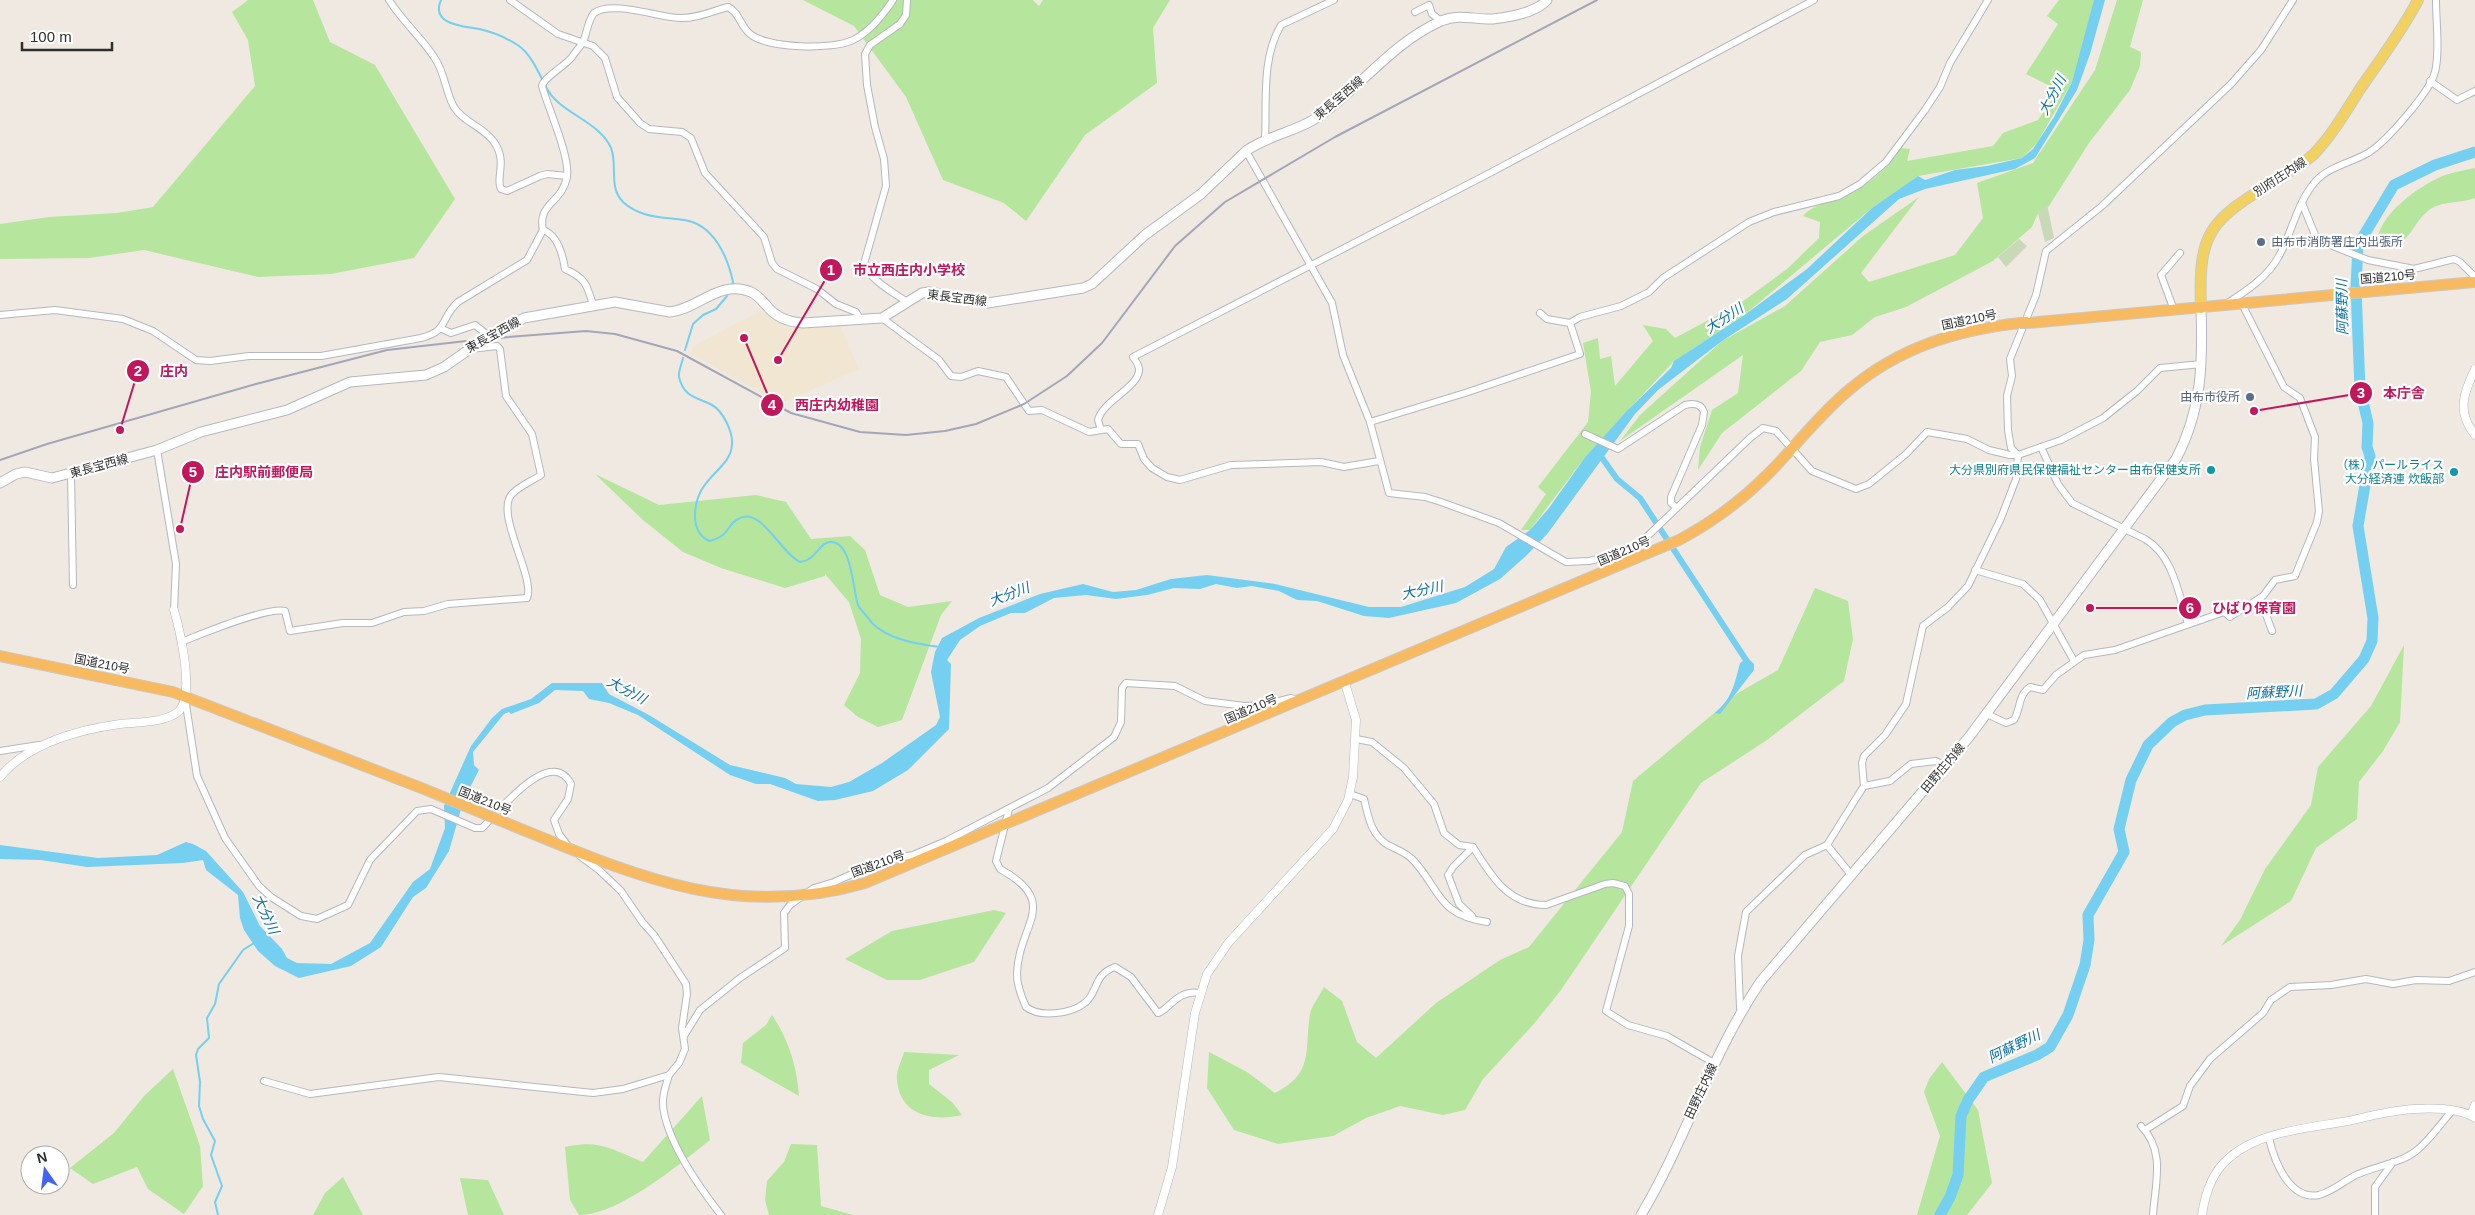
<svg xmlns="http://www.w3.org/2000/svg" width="2475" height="1215" font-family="Arial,'Noto Sans JP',sans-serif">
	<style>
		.education { fill: #f0e6d1 }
		.green { fill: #b6e59e }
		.cemetery { fill: #c8d9b8 }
		.water { fill: #75cff0 }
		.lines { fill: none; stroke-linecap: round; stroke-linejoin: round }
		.stream { stroke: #75cff0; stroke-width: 2 }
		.canal { stroke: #75cff0; stroke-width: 6 }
		.river { stroke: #75cff0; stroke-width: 11 }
		.minor-casing { stroke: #b4b7c1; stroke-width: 8 }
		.tertiary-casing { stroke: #b4b7c1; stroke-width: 9 }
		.secondary-casing { stroke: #b4b7c1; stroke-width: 11 }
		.primary-casing { stroke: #c9c9c9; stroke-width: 12 }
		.trunk-casing { stroke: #c9c9c9; stroke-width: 12 }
		.minor { stroke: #fff; stroke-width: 6 }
		.tertiary { stroke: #fff; stroke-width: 8 }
		.secondary { stroke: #fff; stroke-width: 9 }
		.primary { stroke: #f2d163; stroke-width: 10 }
		.trunk { stroke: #f8ba60; stroke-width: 10 }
		.rail { stroke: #a3a6b8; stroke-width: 2 }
		.trunk-bridge-casing { stroke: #c9c9c9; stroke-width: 12; stroke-linecap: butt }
		.trunk-bridge { stroke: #f8ba60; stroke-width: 10 }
		.service-dot { fill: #5c6f8a; stroke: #fff; stroke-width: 2 }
		.culture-dot { fill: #0f9aa8; stroke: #fff; stroke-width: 2 }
		.labels { text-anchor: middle; stroke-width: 4.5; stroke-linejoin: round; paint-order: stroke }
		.street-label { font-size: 12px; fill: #2e2e2e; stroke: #fff }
		.service-label { font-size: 12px; fill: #4e5e75; stroke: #fff; text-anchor: start }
		.culture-label { font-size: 12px; fill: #0d838f; stroke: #fff; text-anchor: end }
		.water-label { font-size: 14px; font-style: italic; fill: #0d6fa3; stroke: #fff }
		.leader { fill: none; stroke: #c2185b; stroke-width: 2 }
		.callout-dot { fill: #c2185b; stroke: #fff; stroke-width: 2 }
		.mark-label { font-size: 15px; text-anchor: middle; font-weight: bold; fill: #fff }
		.callout-label { font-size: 14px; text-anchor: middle; font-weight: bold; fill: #c2185b; stroke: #fff; stroke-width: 4.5; stroke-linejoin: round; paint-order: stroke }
	</style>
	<rect width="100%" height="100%" fill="#efe9e1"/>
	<polygon class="education" points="761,311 788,328 840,326 859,369 784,402 775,401 692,354 693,346"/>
	<g class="green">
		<polygon points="248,0 313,0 330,42 375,65 455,199 414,258 331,274 258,277 144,250 89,258 0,259 0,224 49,217 117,213 153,207 255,86 248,40 232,12"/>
		<polygon points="803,0 1033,0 1039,6 1043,0 1170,0 1153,28 1157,83 1085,135 1026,221 1004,203 943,180 906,97 854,26"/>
		<path d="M2059,0H2096L2072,82L2037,143L2022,158L1918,176L1872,208L1743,316L1674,361L1586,456L1530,530H1521L1546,494L1538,487L1588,422L1591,392L1583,343L1598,338L1600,359L1611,356L1615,386L1653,341L1643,325L1666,329L1675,338L1742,302L1787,269L1819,238L1820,222L1803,216C1817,201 1837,202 1855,191C1873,181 1890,165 1901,148L1910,149L1907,161L1993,146L2003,133L2038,120L2058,90L2026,74L2058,24L2047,16Z"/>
		<polygon points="2117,0 2143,0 2130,47 2141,52 2140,66 2130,90 2089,143 2049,206 2038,213 2032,227 1993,261 1906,307 1875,317 1852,335 1820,342 1801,371 1722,433 1698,470 1700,447 1712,410 1738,393 1743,355 1620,441 1640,415 1722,341 1785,306 1863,236 1919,197 1861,273 1869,282 1955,255 1983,218 1977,183 2033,163 2095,70"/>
		<path d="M2475,168V198C2460,204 2443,200 2429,210C2408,227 2411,251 2377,244C2377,215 2420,185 2445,175C2454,172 2465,170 2475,168Z"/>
		<polygon points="595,474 659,505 756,495 786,502 811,539 850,536 865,550 880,595 908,607 952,601 941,615 902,720 878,727 858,717 844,705 860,673 861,639 849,602 825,574 825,576 785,588 721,568 683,552 643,520"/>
		<path d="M1815,588L1848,601L1853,639L1844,681L1767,740L1701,783L1561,990L1533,1025L1483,1079L1465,1110L1443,1115L1400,1106L1366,1118L1333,1136L1278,1144L1234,1130L1207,1088L1209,1052L1247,1072L1275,1093C1315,1073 1304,1050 1310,1014C1312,1005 1320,995 1324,987L1342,1001L1357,1042L1376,1058L1436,1003L1500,960L1529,947L1622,832L1633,781L1738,693L1778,670Z"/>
		<polygon points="2404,645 2400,722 2383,751 2359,782 2357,819 2316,848 2291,901 2221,946 2240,920 2265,869 2311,805 2318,767 2371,706"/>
		<polygon points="994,910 1006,913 974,962 920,980 887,980 845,959 892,931"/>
		<path d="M772,1015C789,1040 797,1067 799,1096L741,1063L743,1043L766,1025Z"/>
		<path d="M904,1052L959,1055L929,1070V1084L952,1102L962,1115C932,1122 899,1115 897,1079C896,1071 902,1060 904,1052Z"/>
		<polygon points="1942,1062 1978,1110 1992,1183 1967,1215 1917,1215 1940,1136 1924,1092 1929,1079"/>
		<polygon points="173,1069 200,1146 203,1186 184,1214 148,1189 137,1167 93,1184 70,1168 114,1133 144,1096"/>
		<path d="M702,1096L710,1140C680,1164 619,1215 579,1215L570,1200L565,1147C598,1139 612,1149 643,1162Z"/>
		<polygon points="791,1144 817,1145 821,1206 853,1215 769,1215 765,1200 767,1181 784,1162"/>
		<polygon points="343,1177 363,1215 313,1215 325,1193"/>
		<polygon points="460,1178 488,1180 504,1215 468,1215"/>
	</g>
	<g class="cemetery">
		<polygon points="2047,204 2054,238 2045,242 2038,213"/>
		<polygon points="2019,239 2027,246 2006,267 1998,257"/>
	</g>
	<g class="water">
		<polygon points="2094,0 2105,0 2090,54 2077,90 2035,158 2015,169 1925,189 1899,199 1787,299 1722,341 1658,390 1635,414 1548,533 1526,556 1500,579 1456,603 1389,618 1364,616 1317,601 1297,600 1279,591 1252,586 1237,588 1216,584 1200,589 1174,588 1147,595 1116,599 1086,595 1054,598 1025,613 1011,613 980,626 960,640 947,660 951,664 949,729 908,770 873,791 835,800 818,801 770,784 756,784 730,775 638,715 609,703 589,699 583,691 555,690 539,703 511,714 509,712 504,714 473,752 474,765 479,770 464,799 449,851 426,888 413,897 381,947 351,966 299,978 275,966 258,951 244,930 240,918 238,895 206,870 203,860 183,863 87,867 41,860 0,859 0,845 98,858 157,855 186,842 193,844 206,851 243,892 260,926 282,949 287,958 297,963 331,964 370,943 413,882 430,869 445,828 444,806 471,746 492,718 502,709 531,699 552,683 602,683 609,694 649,715 730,765 785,778 796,784 831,787 849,782 882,763 936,725 940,717 931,672 935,652 942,638 979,618 1040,594 1083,584 1113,592 1136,590 1171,579 1207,575 1275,584 1369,607 1401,607 1465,587 1494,569 1506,547 1530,530 1549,508 1586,456 1627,411 1671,368 1674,361 1743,316 1807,269 1872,208 1918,176 1925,180 1955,170 1987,166 2022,158 2033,149 2054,117 2072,82"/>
		<path d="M1748,658L1754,664V670L1720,714L1715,713C1732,698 1734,686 1740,663Z"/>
	</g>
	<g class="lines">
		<g class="stream">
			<path d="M441,0C430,25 464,26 479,29C493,32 507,38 519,46C530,54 537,69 543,81"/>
			<path d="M545,85C558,114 598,119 611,148C618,165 608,187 623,202C640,218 663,217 684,220C714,224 728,258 733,282L731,287"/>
			<polyline points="685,350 693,324 703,315 716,309 727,296"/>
			<path d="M683,358C682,363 678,372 679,377C684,398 697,397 712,405C723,411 733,432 732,444C731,471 695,476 695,516C695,527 699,536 709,541C732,535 725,526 738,519C761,505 781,554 800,562C817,560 818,543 830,542C852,540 853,591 858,605C861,611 868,617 872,623C889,640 917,644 940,647"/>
			<polyline points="218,1215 215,1202 222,1186 211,1155 215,1141 203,1119 199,1106 200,1082 196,1055 198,1049 209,1038 207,1018 215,1004 219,984 243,950 254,943"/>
		</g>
		<polyline class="canal" points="1600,455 1617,479 1640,498 1746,660"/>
		<polyline class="river" points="1940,1215 1950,1197 1958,1175 1961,1116 1968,1100 1984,1077 2037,1055 2050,1047 2068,1015 2085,965 2089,940 2088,915 2124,852 2119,829 2131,780 2148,745 2172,722 2185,715 2205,710 2316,704 2334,694 2364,659 2372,641 2373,618 2358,526 2370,456 2367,447 2368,423 2360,389 2356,288 2358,245 2394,185 2435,165 2475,152"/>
		<g class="minor-casing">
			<g id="minor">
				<path d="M389,0C402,21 421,37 434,57C445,72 445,91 454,107C463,122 484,127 494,142C508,162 495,178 501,189L507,191L540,176L547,174L567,176"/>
				<polyline points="510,0 558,34 593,46 605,58 617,97 640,123 649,129 682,132 691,138 705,173 764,237 772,263 777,269 817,289 836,304 856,312 861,320"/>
				<path d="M907,0L906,15L900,24L870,45L865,54L867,85L875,127L884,159L886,186L864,264C871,281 893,292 907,302"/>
				<polyline points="1415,12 1429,5 1432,14 1441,21"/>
				<polyline points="2430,81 2457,100 2475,91"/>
				<path d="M1265,140C1267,102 1261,59 1281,25L1334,0"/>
				<polyline points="1246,151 1332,303 1343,355 1370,422 1389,493 1425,497 1441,502 1499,523 1566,562 1589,561 1626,553 1635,548 1750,438 1763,428 1776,431 1812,471 1856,489 1869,484 1906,454 1927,432 1967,439 1989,450 2010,455 2018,455 2061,440 2103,418 2137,391 2160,368 2202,364"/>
				<polyline points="2302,203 2315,235 2320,241 2368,260 2414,269 2454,259 2460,262 2475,277"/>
				<path d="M2226,304C2245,292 2268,277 2279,256C2292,232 2297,203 2315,182C2329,166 2351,163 2368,153C2386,142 2430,92 2435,72C2440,52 2436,21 2436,0"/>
				<path d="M593,305C587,284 585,278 565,269C563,256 558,235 543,230C537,203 563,203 567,176C570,156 548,108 542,86C544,77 564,67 572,57C575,52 580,47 583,42C587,33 588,20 594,13C611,0 658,17 679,18C696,19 712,11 728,7C739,12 740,25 749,33C766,49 833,50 853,40C870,32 883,15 893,0"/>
				<polyline points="2174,310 2161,275 2180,253"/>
				<polyline points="1540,313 1547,319 1570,323"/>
				<path d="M0,315L55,310L123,319L153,331L196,360L210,361L249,356H321L421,338C449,331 440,318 458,302L527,260L543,230"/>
				<polyline points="882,318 939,360 951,376 961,377 978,371 1006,377 1029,411 1042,410 1089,432 1108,429 1121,444 1138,444 1144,459 1152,468 1167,477 1180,480 1231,465 1321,462 1344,467 1379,461"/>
				<polyline points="1570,323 1580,317 1621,306 1649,292 1663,278 1749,222 1774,212 1839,196 1860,184 1886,162 1925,110 1940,87 1950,63 1988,0"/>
				<polyline points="442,329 451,333 475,325 489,336"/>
				<polyline points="1370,422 1465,393 1580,354 1570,323"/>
				<path d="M1101,430L1098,420C1103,401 1137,388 1139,371C1140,366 1136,361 1133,357L1486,175L1814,0"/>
				<path d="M1585,434L1618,449L1685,405C1693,403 1701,403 1704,412L1702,425L1671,497V503L1676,507"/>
				<path d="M2041,447L2058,484L2072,503L2145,539C2173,555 2179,595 2188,624"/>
				<polyline points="157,450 176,564 174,610"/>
				<polyline points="71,474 73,585"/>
				<polyline points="1975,570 2023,584 2040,600 2074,661"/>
				<polyline points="2260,598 2272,631"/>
				<path d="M181,642C202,634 266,607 285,611L290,631L343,623H372L404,612L424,611L448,604L527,598C536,578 494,513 512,494C519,486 532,481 541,475L532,434L506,396L500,349L497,346L471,349"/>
				<path d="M185,698L197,776L225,838L259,886L271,897L301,916L317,919L348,905L370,860L417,811L431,809L475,828H482C497,814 550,744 571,784L568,799L554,820L559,834L568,846"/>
				<path d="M1987,714L2006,723L2014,720C2021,708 2018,695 2030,687L2043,690L2056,675L2084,655L2115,650L2224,612L2230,617L2263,596L2275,580L2295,576L2317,522L2319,511L2314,459L2315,437L2300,398L2284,387L2242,304"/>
				<path d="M1356,739L1372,742L1404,768L1434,804L1444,833L1459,845L1473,847C1491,875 1507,905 1546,905L1605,884L1613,883L1625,886L1629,894V926L1606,1011L1628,1025L1667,1036L1714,1063"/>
				<polyline points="0,751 39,745"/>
				<polyline points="1864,786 1890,781 1911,764 1936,761 1945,766"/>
				<path d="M1350,794L1364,799C1368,816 1371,835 1388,845C1398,850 1407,853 1414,861C1441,891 1438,915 1487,922"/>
				<path d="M1009,809L996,861L1000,869C1062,903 1018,924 1017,974C1017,986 1021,996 1026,1007C1040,1018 1072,1014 1086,1002C1099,990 1093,975 1115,967L1131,977L1158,1013C1168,1011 1177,989 1200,993"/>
				<polyline points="1827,845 1852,876"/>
				<polyline points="1472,916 1459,904 1448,875 1453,867 1473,847"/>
				<polyline points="1743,1009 1740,1008 1738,956 1746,912 1805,855 1827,845 1855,800 1864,786 1862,763 1864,756 1885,735 1906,704 1923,626 1948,607 1968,586 2001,518 2016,479 2018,455 2011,448 2008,430 2007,396 2012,376 2010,359 2036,295 2046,251 2102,206 2231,84 2261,50 2293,0"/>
				<polyline points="684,1036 700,1010 740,978 785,948 784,913 790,905 814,888 834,882 882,861 913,855 946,841 1048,788 1114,737 1121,722 1122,688 1126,683 1175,686 1205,701 1245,706 1263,705 1291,698 1298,700"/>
				<path d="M669,1075C666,1084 662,1096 663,1105C666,1140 700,1188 721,1215"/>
				<polyline points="264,1081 310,1094 439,1077 593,1093 623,1089 669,1075 679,1063 685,1049 682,1028 687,994 686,984 654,935 643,923 621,891 599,870 580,856"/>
				<path d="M2141,1126C2166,1151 2155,1184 2153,1215"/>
				<polyline points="2145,1130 2183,1106 2190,1086 2210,1059 2263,1013 2271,1000 2290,987 2331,985 2366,979 2393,984 2416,980 2449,981 2475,972"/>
				<path d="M2269,1138C2274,1160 2289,1201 2319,1195C2333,1191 2344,1181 2356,1175C2375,1166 2399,1164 2416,1151C2430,1140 2441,1123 2452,1111"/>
				<polyline points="2375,1215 2375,1187 2393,1162"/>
			</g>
		</g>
		<g class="tertiary-casing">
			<g id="tertiary">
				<path d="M2475,369C2464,392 2456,412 2475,435"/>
				<path d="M0,777C28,743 77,730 120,724C136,722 166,723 179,711C195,694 180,631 174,610"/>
				<polyline points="2471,1115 2475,1105"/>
				<polyline points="1158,1215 1172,1167 1195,1013 1207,974 1229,942 1333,829 1348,800 1353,777 1356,720 1345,683"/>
				<path d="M2202,1215C2205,1194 2212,1172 2229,1158C2259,1131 2310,1128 2348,1121C2370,1116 2392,1110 2415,1109C2433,1108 2460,1108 2475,1118"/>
			</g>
		</g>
		<g class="secondary-casing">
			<g id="secondary">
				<path d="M0,483L16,474L25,472L52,478L157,450L201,432L287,410L350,382L426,375L444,367L484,339L524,318L615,302L670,312C698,309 720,279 751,292C758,295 761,300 766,305C775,317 788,322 803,323L882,318L922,293L929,292L988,303L1083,288L1092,284L1145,235L1201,194L1246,151C1268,135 1296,132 1318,117C1361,87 1392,43 1441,21C1460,13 1475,20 1493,19C1509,17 1536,13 1547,0"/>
				<path d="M1641,1215C1686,1140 1711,1054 1761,981L1969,737L2176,459C2202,410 2203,362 2201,308"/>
			</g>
		</g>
		<g class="primary-casing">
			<path id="primary" d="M2201,308C2198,231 2210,221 2273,182C2287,173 2302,165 2314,154C2332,135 2346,111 2360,89C2380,60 2402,31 2418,0"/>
		</g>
		<g class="trunk-casing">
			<g id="trunk">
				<polyline points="2028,323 2475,282"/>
				<polyline points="0,656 173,692 424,789"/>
				<path d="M499,820C623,870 729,923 865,883L1679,540C1713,522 1745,498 1773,469C1798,443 1821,413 1849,390C1898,348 1956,330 2020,323"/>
			</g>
		</g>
		<use href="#minor" class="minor"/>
		<use href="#tertiary" class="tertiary"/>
		<use href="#secondary" class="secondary"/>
		<use href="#primary" class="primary"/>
		<use href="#trunk" class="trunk"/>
		<polyline class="rail" points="0,460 47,444 256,384 387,350 484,339 586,331 615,334 677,351 791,413 860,432 906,435 945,431 976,424 1024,404 1067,376 1102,343 1175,246 1225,202 1335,137 1597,0"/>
		<g class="trunk-bridge-casing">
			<g id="trunk-bridge">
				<polyline points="2020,323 2028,323"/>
				<polyline points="424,789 499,820"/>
			</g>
		</g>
		<use href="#trunk-bridge" class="trunk-bridge"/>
	</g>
	<g class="service-dot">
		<circle cx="2261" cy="242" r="5"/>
		<circle cx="2250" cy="397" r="5"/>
	</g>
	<g class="culture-dot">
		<circle cx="2211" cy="470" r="5"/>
		<circle cx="2454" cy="472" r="5"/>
	</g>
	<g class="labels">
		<g class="street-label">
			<text transform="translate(1339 98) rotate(-40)" y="4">東長宝西線</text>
			<text transform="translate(2280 177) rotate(-33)" y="4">別府庄内線</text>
			<text transform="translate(2388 277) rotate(-5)" y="4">国道210号</text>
			<text transform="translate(957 298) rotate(7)" y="4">東長宝西線</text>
			<text transform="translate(1969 320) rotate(-12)" y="4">国道210号</text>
			<text transform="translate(493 335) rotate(-29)" y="4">東長宝西線</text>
			<text transform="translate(99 466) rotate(-15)" y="4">東長宝西線</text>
			<text transform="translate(1624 551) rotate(-23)" y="4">国道210号</text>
			<text transform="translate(102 664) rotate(11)" y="4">国道210号</text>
			<text transform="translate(1251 709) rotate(-23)" y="4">国道210号</text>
			<text transform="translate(1943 768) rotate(-50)" y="4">田野庄内線</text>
			<text transform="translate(485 801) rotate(22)" y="4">国道210号</text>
			<text transform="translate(878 864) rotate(-20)" y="4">国道210号</text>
			<text transform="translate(1701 1091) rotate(-65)" y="4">田野庄内線</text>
		</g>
		<g class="service-label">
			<text x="2271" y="246">由布市消防署庄内出張所</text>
			<text x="2240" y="401" text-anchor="end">由布市役所</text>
		</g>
		<g class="culture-label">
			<text x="2444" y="469">（株）パールライス<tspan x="2444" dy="14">大分経済連 炊飯部</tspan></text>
			<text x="2201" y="474">大分県別府県民保健福祉センター由布保健支所</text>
		</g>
		<g class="water-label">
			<text transform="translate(2052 95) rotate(-62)" y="5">大分川</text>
			<text transform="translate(2342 307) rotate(-91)" y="5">阿蘇野川</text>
			<text transform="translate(1724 318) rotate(-33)" y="5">大分川</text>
			<text transform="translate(1422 590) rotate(-12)" y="5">大分川</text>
			<text transform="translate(1009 594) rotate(-21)" y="5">大分川</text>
			<text transform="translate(627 690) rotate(28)" y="5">大分川</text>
			<text transform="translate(2274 692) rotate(-3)" y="5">阿蘇野川</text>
			<text transform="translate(266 914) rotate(65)" y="5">大分川</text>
			<text transform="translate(2014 1046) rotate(-26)" y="5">阿蘇野川</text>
		</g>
	</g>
	<path class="leader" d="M778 360L831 270M120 430L138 371M2254 411L2361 393M744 338L772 405M180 529L193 472M2090 608L2190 608"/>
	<g class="callout-dot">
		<circle cx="778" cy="360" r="5"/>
		<circle cx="120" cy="430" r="5"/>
		<circle cx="2254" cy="411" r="5"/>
		<circle cx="744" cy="338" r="5"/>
		<circle cx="180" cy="529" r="5"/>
		<circle cx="2090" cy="608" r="5"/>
		<circle cx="831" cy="270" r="12"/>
		<circle cx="138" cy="371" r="12"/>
		<circle cx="2361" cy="393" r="12"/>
		<circle cx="772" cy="405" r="12"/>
		<circle cx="193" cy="472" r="12"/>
		<circle cx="2190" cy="608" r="12"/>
	</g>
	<g class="mark-label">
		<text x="831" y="275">1</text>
		<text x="138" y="376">2</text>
		<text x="2361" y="398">3</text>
		<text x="772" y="410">4</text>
		<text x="193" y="477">5</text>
		<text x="2190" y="613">6</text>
	</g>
	<g class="callout-label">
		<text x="909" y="275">市立西庄内小学校</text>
		<text x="174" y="376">庄内</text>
		<text x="2404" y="398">本庁舎</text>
		<text x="837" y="410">西庄内幼稚園</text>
		<text x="264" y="477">庄内駅前郵便局</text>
		<text x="2254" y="613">ひばり保育園</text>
	</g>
	<g transform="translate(45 1170) rotate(346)"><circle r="24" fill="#ffffff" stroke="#ababab"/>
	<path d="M0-4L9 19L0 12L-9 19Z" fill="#4264fb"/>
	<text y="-8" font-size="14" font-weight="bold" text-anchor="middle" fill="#2e2e2e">N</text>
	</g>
	<path d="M22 42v8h90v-8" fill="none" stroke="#2e2e2e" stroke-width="2.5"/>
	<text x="30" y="42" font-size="15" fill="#2e2e2e" stroke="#ffffff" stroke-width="4" paint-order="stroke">100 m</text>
</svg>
